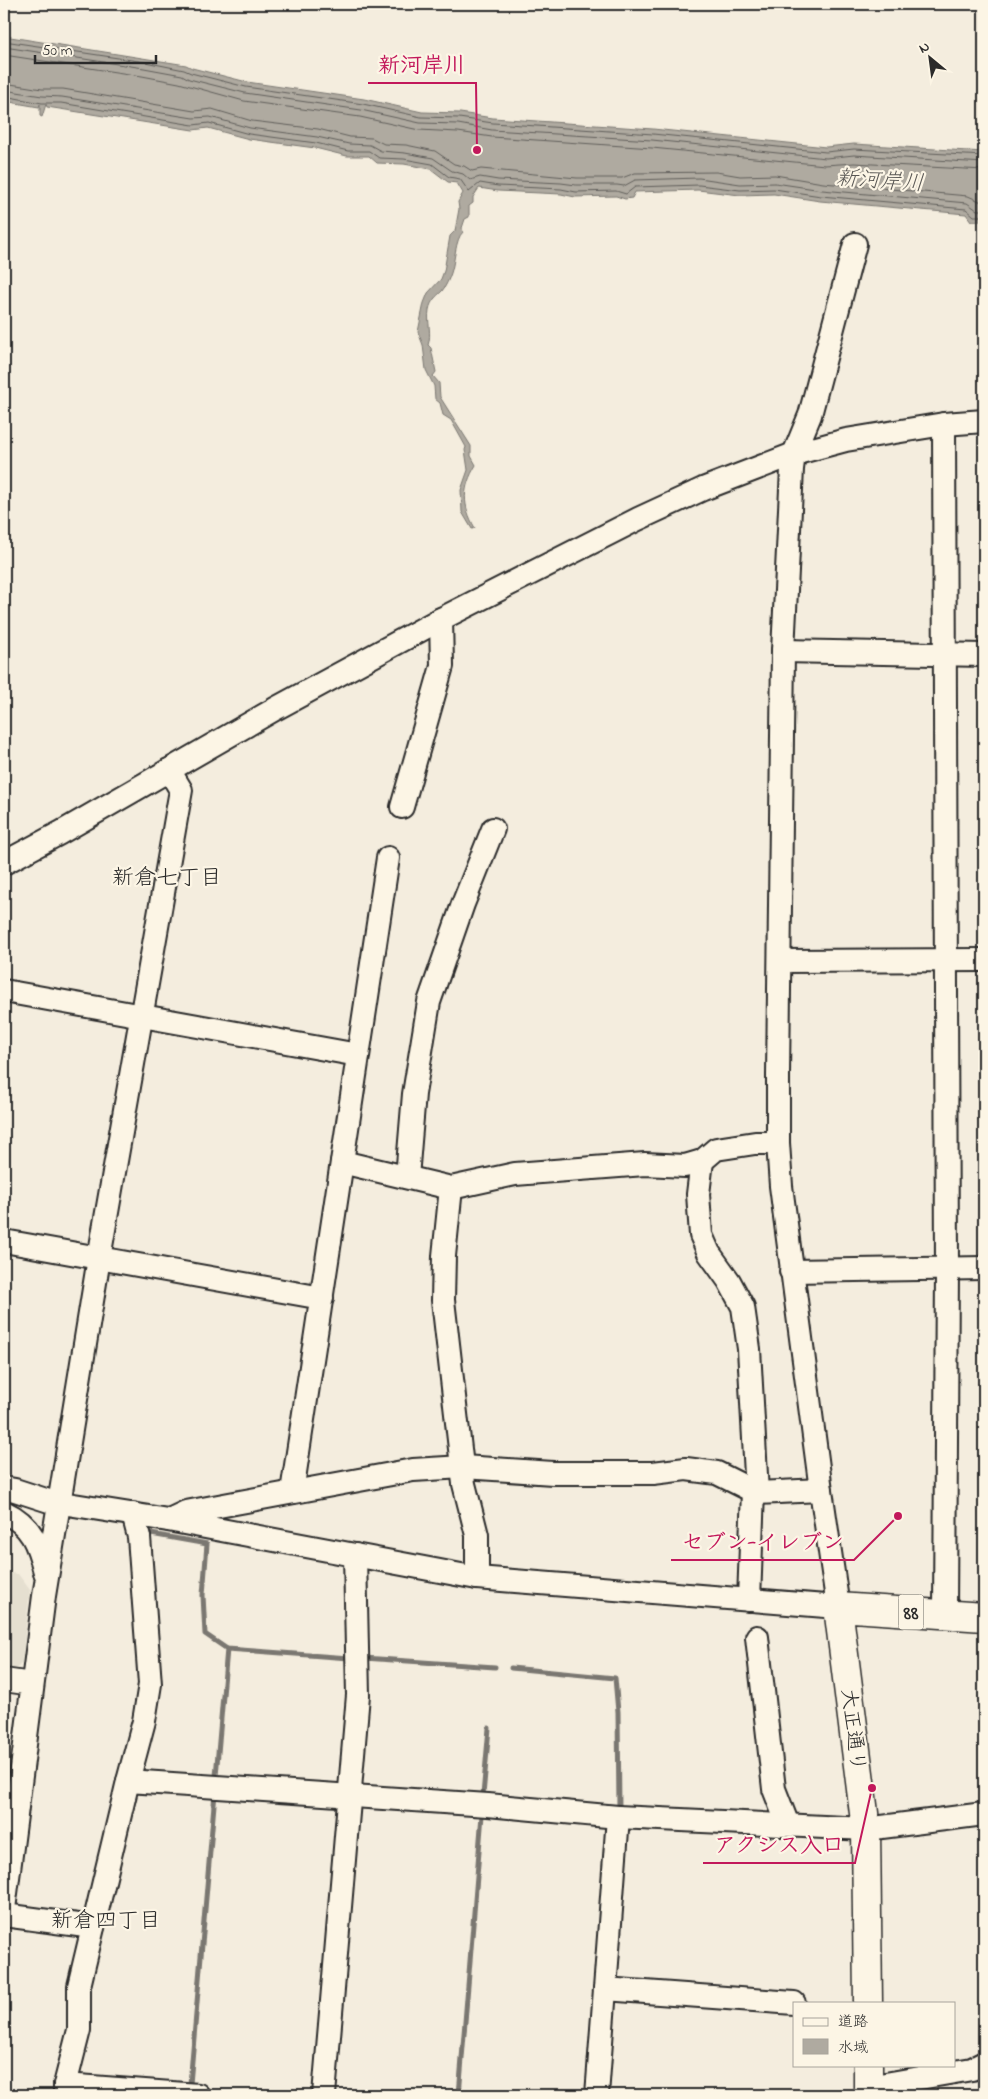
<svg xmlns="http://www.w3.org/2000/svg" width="988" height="2099" font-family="'Indie Flower','Klee One',sans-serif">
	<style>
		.built { fill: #e5dfd0 }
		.water { fill: #afaaa0; stroke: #7a7771 }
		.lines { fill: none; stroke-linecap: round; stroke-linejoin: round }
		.shore { stroke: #605e5a; stroke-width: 1 }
		.stream { stroke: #7a7771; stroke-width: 5 }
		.minor-casing { stroke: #2b2b2b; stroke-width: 26 }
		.major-casing { stroke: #2b2b2b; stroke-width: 31 }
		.minor { stroke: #fcf5e5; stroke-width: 22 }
		.major { stroke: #fcf5e5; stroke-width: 28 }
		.labels { text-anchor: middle; stroke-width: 4.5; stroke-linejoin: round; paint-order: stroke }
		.shield { fill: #fcf5e5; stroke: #6a6863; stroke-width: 1 }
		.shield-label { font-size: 20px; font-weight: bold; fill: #2b2b2b }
		.street-label { font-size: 21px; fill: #2b2b2b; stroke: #fcf5e5 }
		.water-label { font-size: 22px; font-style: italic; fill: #595754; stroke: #fcf5e5 }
		.neighbourhood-label { font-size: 22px; fill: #2b2b2b; stroke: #fcf5e5 }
		.leader { fill: none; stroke: #c2185b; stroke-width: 2 }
		.callout-dot { fill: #c2185b; stroke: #fcf5e5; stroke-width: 2 }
		.callout-label { font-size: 22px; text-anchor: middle; font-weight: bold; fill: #c2185b; stroke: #fcf5e5; stroke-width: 4.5; stroke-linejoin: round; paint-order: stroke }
	</style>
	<rect width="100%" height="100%" fill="#f4edde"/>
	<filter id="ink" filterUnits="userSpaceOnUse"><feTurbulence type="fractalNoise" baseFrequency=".02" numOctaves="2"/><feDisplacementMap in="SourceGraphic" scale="10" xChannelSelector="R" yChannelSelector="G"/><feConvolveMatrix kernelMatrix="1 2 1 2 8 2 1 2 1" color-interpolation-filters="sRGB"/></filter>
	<g filter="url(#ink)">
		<polygon class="built" points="4,1572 18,1574 30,1590 22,1663 15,1670 4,1668"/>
		<path class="water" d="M4,36L186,65L192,68L247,82L364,99L422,112L460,113L493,118L653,129L826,147L854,144L984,152V221H971L966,214L820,201L774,194L740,195L698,190L635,192L632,198L625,199L616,196L575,197L561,194L498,191L479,188L473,197V203L469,206V217L465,219L462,228L463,232C455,239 455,262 451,273C449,279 446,286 442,291C436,297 431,300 429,310C427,322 432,334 428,345L431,348L436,372L433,376L439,383L440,397L471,446V456L476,465C462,488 462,505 475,528L472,529L462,512L461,490L468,470L465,450L466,447L451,420L443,415L440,403L435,399L434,386L426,370L423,345L418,332L424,303L428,293L441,279L444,271L450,236L455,231L459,209L458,202L463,193L457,183L448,182L431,169L404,164L377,163L369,156H347L315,148L249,139L208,128L193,130L47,107L46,104L42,117L40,116V104L39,107L4,101Z"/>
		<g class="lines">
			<g class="shore">
				<polyline points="4,41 145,62 184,70 191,73 246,87 363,104 421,117 459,118 493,123 653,134 826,152 854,149 984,156"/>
				<polyline points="4,47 144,68 182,75 189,79 245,93 361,110 420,123 458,124 492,130 652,140 826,158 854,155 984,163"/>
				<polyline points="4,55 142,76 179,83 244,101 360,117 419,130 458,132 492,137 652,148 825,165 854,163 984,170"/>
				<polyline points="4,83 42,89 63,89 194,111 212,109 252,121 318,129 350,137 372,138 384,144 406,145 435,151 454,164 464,166 472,171 481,169 577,178 622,178 635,173 716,172 740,176 775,175 823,183 968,196 984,203"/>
				<polyline points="4,90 42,96 62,97 193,118 210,117 250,128 317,137 349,144 370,145 381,151 405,153 433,158 452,171 463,174 470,180 480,177 498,180 561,183 576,185 617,185 624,186 635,180 699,178 740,184 775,183 822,190 967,203 977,210 984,210"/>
				<polyline points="4,96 42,103 61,103 193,125 209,123 249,134 316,143 348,151 369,151 379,158 404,159 432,164 449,177 460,179 469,192 480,183 498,186 561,189 576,192 616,191 626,194 635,187 699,185 740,190 774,189 821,196 966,209 974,216 984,216"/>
			</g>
			<g class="stream">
				<polyline points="151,1534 207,1544 203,1595 205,1634 227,1649 349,1658"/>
				<polyline points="364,1658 495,1667"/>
				<polyline points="511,1668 615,1678 618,1712 619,1808"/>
				<polyline points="216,1776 227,1649"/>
				<polyline points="483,1795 489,1728"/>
				<polyline points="190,2084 215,1793"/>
				<polyline points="459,2095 482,1815"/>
			</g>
			<g class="minor-casing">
				<g id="minor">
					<polyline points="944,424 947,1268 945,1614"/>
					<polyline points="783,651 984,655"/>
					<polyline points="402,807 442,666 441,619"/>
					<polyline points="4,863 60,833 275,709 441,619 638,519 703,489 794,454 846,440 944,424 984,421"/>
					<polyline points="780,961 984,960"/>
					<polyline points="4,991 358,1055"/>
					<polyline points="702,1161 698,1194 701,1235 709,1253 729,1281 743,1307 749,1349 757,1493"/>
					<polyline points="342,1162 451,1188 515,1174 645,1164 685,1166 702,1161 716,1149 755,1143 778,1143"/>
					<polyline points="407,1177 414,1094 429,1002 463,904 493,829"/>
					<polyline points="451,1188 444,1256 443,1300 464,1484 477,1535 477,1578"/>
					<polyline points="4,1241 322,1298"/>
					<polyline points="791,1271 984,1268"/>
					<polyline points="4,1488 15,1490 49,1501 168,1520 477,1578 838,1607 821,1490 781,1186 778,1143 778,1075 783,651 792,469 794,454 810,415 855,244"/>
					<polyline points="292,1492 388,858"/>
					<path d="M4,1512C32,1525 38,1544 45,1572"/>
					<polyline points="169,1520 186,1512 413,1470 463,1467 553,1473 653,1473 686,1469 717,1473 757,1493 821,1490"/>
					<polyline points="749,1600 753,1491"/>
					<polyline points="757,1637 774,1789 788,1825"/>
					<polyline points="4,1680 32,1684"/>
					<polyline points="128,1781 488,1805 618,1817 866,1829 984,1814"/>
					<polyline points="4,1909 44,1596 99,1258 181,790 169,770"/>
					<polyline points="4,1915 93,1927"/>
					<polyline points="605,1989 794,2003"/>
					<polyline points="65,2085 198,2095"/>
					<polyline points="868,2087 972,2069 984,2063"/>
					<polyline points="65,2095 65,2085 79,2030 79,1986 128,1781 144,1721 150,1684 139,1537 133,1514"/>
					<polyline points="324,2095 358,1695 355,1555"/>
					<polyline points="597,2095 618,1817"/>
				</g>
			</g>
			<g class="major-casing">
				<g id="major">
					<polyline points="868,2003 866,1829 838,1607 984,1617"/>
					<polyline points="868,2095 868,2065"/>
				</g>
			</g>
			<use href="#minor" class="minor"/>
			<use href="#major" class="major"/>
		</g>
	</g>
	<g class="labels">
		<rect class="shield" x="898.5" y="1594.5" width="25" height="35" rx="4"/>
		<g class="shield-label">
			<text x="911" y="1619">88</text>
		</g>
		<g class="street-label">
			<text transform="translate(854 1730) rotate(83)" y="7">大正通り</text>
		</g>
		<g class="water-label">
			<text transform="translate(880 179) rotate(4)" y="8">新河岸川</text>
		</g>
		<g class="neighbourhood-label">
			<text x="167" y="884">新倉七丁目</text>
			<text x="106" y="1927">新倉四丁目</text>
		</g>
	</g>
	<path class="leader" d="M477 150L476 83H368M898 1516L854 1560H671M872 1788L855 1863H703"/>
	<g class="callout-dot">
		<circle cx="477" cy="150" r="5"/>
		<circle cx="898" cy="1516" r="5"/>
		<circle cx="872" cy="1788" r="5"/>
	</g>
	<g class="callout-label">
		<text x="422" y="72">新河岸川</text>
		<text x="763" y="1549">セブン-イレブン</text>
		<text x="779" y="1852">アクシス入口</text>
	</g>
	<rect width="988" height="2099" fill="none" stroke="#fcf5e5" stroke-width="20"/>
	<rect x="10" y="10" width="968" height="2079" fill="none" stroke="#2b2b2b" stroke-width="2" filter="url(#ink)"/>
	<rect x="793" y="2002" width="162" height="65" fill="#fcf5e5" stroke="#a8a49b"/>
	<rect x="803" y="2018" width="25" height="8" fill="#fcf5e5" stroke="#a8a49b"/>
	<text x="838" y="2026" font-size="15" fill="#2b2b2b">道路</text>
	<rect x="803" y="2039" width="25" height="15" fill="#afaaa0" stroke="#a8a49b"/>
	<text x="838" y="2052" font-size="15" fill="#2b2b2b">水域</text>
	<g transform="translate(930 58) rotate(331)" stroke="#fcf5e5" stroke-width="4" paint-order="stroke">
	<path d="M0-4L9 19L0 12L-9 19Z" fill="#2b2b2b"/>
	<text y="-8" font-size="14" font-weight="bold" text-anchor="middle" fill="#2b2b2b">N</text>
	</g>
	<path d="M35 55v8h121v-8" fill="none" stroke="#2b2b2b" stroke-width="2.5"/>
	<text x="42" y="55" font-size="15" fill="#2b2b2b" stroke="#fcf5e5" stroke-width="4" paint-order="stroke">50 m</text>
</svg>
